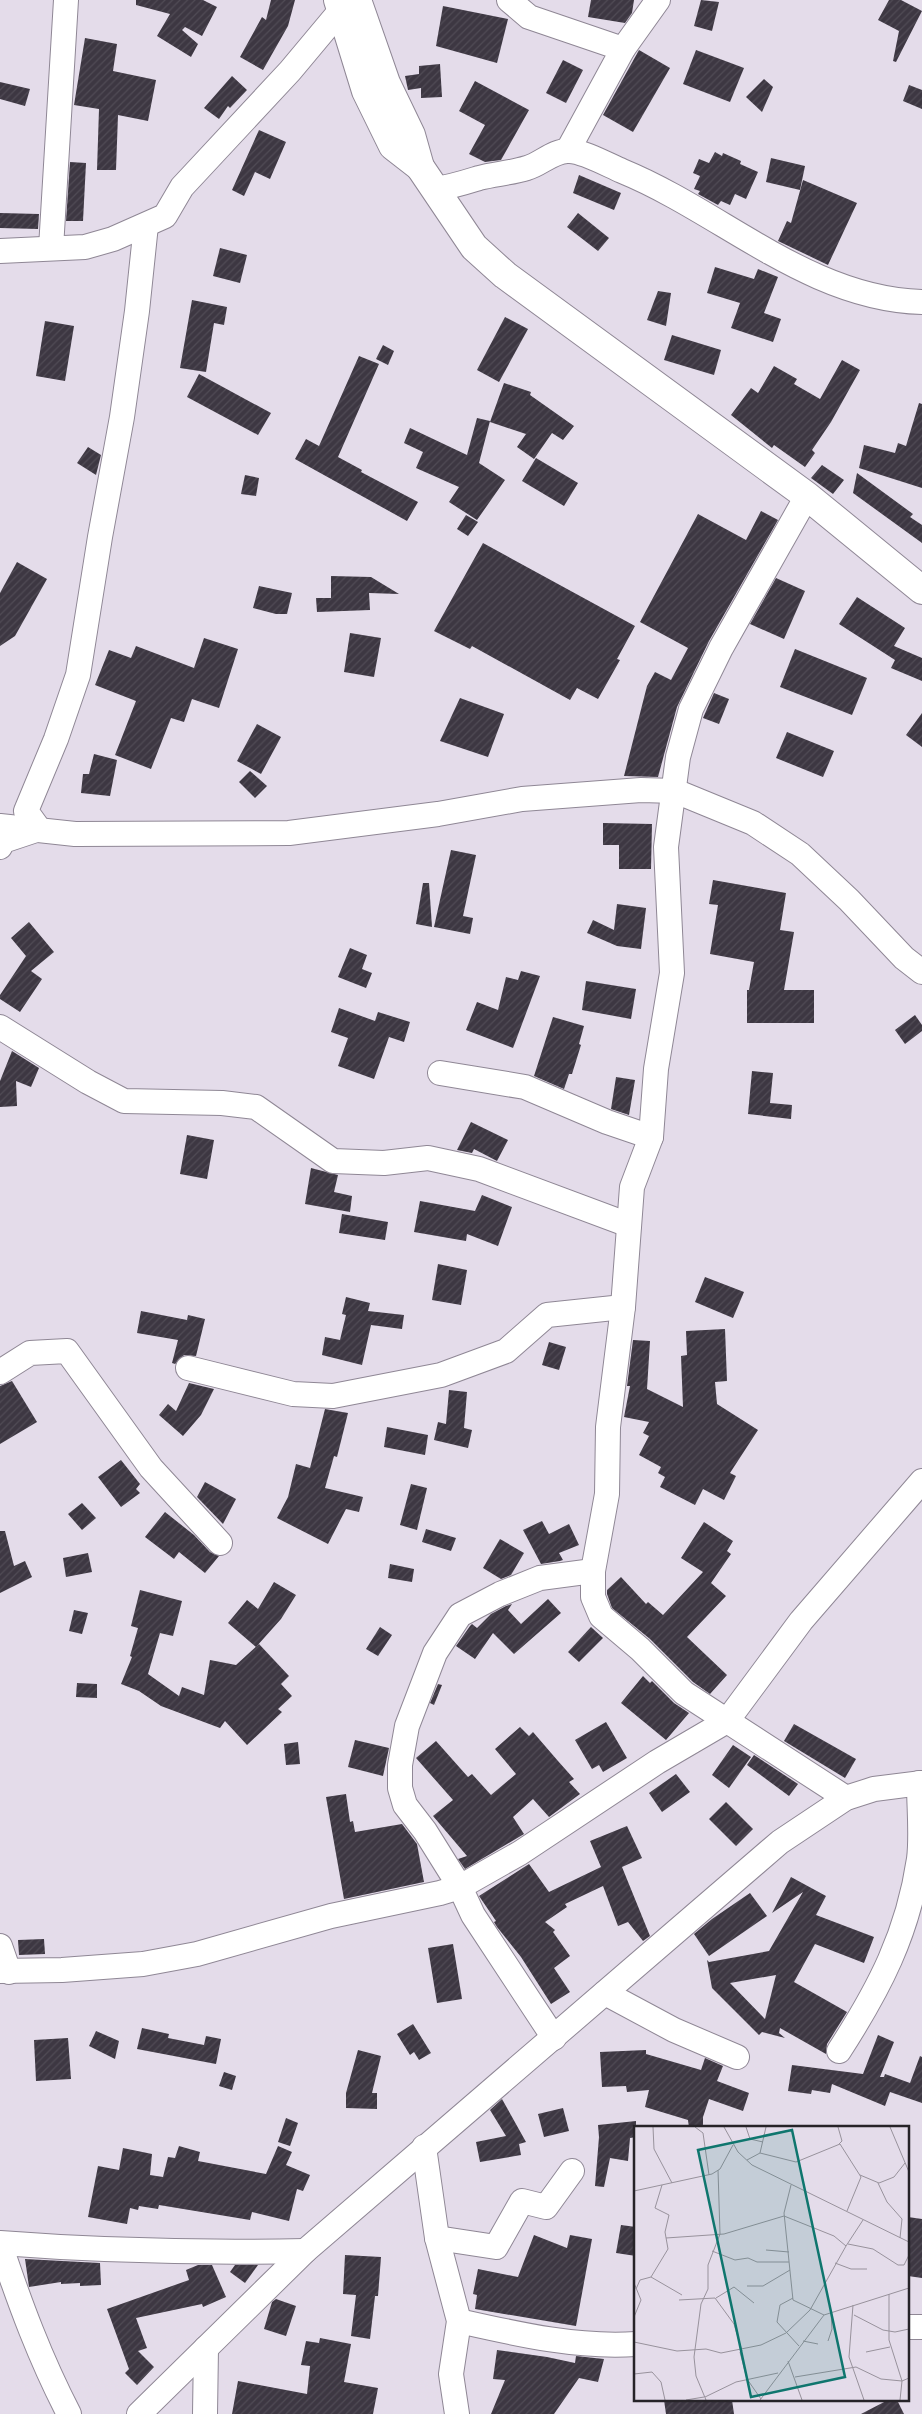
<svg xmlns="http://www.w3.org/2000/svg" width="922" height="2414" font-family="'Varela Round',sans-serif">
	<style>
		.building { fill: url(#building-hatch); fill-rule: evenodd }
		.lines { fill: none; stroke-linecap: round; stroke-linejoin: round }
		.minor-casing { stroke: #8f8795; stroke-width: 26 }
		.major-casing { stroke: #8f8795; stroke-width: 30 }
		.minor { stroke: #fff; stroke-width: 24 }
		.major { stroke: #fff; stroke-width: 28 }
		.inset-road { fill: none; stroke: #98929c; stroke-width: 1 }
		.view { fill: #0f766e; fill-opacity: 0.15; stroke: #0f766e; stroke-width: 2.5 }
		.inset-edge { fill: none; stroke: #262328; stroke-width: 2.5 }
	</style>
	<defs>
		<pattern id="building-hatch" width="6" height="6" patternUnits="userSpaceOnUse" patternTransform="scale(1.25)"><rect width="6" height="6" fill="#3d3742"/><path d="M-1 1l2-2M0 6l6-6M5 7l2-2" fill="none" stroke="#504b55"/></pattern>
	</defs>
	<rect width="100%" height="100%" fill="#e4dcea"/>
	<g class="building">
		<polygon points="136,0 203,0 217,7 202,36 185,27 182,30 198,44 191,57 157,36 170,14 136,5"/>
		<polygon points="271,0 295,0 288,26 263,70 240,57 262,17 266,20"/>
		<polygon points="591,0 634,0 632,13 625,23 588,17"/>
		<polygon points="701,0 719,2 712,31 694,26"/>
		<polygon points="889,0 901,0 922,11 896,62 893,61 899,31 878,20"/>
		<polygon points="443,6 508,19 497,63 436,46"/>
		<polygon points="85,38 117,44 113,71 156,80 148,121 118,115 116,170 97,170 99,109 74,105"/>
		<polygon points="639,50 670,68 633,132 603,115"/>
		<polygon points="696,50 744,68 730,102 683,84"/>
		<polygon points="563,60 583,70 566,103 546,93"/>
		<polygon points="440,64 442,97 421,98 421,88 408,90 405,76 419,74 419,66"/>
		<polygon points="232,76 247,90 230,108 228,106 219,119 204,108"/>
		<polygon points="764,79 773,87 762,112 746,97"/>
		<polygon points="475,81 529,110 501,160 485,162 469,154 485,125 459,111"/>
		<polygon points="0,82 30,89 25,106 0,99"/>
		<polygon points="909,85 922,90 922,109 903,101"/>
		<polygon points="259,130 286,142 270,179 255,172 244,196 232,190"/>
		<polygon points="715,152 722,156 723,153 741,161 740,164 758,172 746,199 735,194 730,205 721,201 718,205 698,194 700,191 694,189 700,176 693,173 699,159 709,163"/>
		<polygon points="771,158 805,166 800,190 766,182"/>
		<polygon points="70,162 86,163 83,221 66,221"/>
		<polygon points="579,175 621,193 614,210 573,193"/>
		<polygon points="803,180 857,203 828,265 778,241 787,221 791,223"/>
		<polygon points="0,213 39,214 38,229 0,228"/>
		<polygon points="578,213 609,238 598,251 567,227"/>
		<polygon points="220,248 247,255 240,283 213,276"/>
		<polygon points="715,267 754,279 758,269 778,277 764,313 781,319 773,342 731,328 740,303 707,293"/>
		<polygon points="658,291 671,293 666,326 647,320"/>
		<polygon points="192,300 227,307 224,325 214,323 206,372 180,368"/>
		<polygon points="505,317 528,329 499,382 477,370"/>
		<polygon points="45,321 74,326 65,381 36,376"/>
		<polygon points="672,335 721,350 714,375 664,360"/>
		<polygon points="383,345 394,351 388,365 376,359"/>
		<polygon points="359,356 379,364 338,457 362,470 361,472 418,502 407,521 295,459 306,439 319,446"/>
		<polygon points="842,360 860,370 831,422 812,450 815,453 805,467 774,445 772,448 731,415 751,388 758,393 774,366 797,379 794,384 820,399"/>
		<polygon points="199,374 271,413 258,435 187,397"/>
		<polygon points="504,383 531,392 530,395 574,426 563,440 552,433 534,459 517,447 526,434 490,422"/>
		<polygon points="919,403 922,404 922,488 859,468 864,445 895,453 898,443 906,446"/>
		<polygon points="477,418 490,421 479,463 505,480 477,520 449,502 459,487 416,468 423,452 404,443 410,428 467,455"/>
		<polygon points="88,447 101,455 96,475 77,463"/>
		<polygon points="536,458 578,483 564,506 522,481"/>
		<polygon points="822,465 844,480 833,494 811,478"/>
		<polygon points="857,473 913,514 910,517 922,525 922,543 853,493"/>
		<polygon points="245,475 259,478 256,496 241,494"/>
		<polygon points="761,511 778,520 709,641 677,707 658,777 624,776 647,686 655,672 671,680 688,648 640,622 698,514 746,540"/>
		<polygon points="466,515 478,522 468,536 457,529"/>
		<polygon points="483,543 635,626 617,659 620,660 598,699 577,688 570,700 472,646 470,649 434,631"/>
		<polygon points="17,562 47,579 15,636 0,646 0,593"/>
		<polygon points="331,576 371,577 399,594 369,593 370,610 317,612 316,598 331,598"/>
		<polygon points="776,578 805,591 784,639 750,624"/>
		<polygon points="259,586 292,593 287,614 276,614 253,608"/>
		<polygon points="857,597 905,628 894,646 922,658 922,681 891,668 895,660 839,624"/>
		<polygon points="350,633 381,638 374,677 344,672"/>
		<polygon points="204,638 238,649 219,708 192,699 184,722 171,718 151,769 115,755 136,701 95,685 109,650 131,658 136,646 194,668"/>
		<polygon points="795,649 867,678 852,715 780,687"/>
		<polygon points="714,693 729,699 719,724 703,718"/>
		<polygon points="460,698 504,714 488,757 440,741"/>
		<polygon points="922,713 922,747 906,735"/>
		<polygon points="257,724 281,737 261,774 237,761"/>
		<polygon points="787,732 834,751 823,777 776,758"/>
		<polygon points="94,754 117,760 110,796 81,793 83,774 89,774"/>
		<polygon points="250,771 267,786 255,798 239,782"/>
		<polygon points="603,823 652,824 651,869 619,869 619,845 603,845"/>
		<polygon points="451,850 476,855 463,916 473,918 470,934 434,927"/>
		<polygon points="713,880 786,893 780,930 794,932 784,990 814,990 814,1023 747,1023 747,990 749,990 754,962 710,954 718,905 709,904"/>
		<polygon points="423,883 429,883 432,927 416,924"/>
		<polygon points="617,904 646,908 641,949 617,946 587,933 593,920 614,930"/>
		<polygon points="29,922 54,952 31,971 42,979 20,1012 0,999 0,995 26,956 11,938"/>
		<polygon points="350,948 367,955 362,969 372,973 366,988 338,977"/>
		<polygon points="521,971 540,976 513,1048 466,1030 477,1002 498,1010 506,977 518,980"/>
		<polygon points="586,981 636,989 631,1019 582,1010"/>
		<polygon points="339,1008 375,1021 378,1012 410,1022 404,1042 389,1037 374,1079 338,1066 348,1038 331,1032"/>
		<polygon points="915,1015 922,1025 922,1031 905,1044 895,1030"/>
		<polygon points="553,1017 584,1026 579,1044 581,1045 572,1074 569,1074 564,1089 534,1076"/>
		<polygon points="12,1051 39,1068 31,1087 16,1081 17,1106 0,1107 0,1081"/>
		<polygon points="752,1071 773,1073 770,1103 792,1105 791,1119 748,1114"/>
		<polygon points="616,1077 635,1080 629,1115 611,1109"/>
		<polygon points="471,1122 508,1140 497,1161 474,1149 472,1153 457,1150"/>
		<polygon points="187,1135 214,1140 207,1179 180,1174"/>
		<polygon points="311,1168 338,1175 334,1192 352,1196 350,1212 305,1204"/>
		<polygon points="482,1195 512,1207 498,1246 467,1234 466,1241 414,1232 420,1201 475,1211"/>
		<polygon points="342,1214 388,1222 385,1240 339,1233"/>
		<polygon points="438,1264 467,1270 461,1305 432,1300"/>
		<polygon points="705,1277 744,1292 733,1318 695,1302"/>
		<polygon points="346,1297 370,1303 368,1311 404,1315 402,1329 371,1325 362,1365 322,1355 325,1337 340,1340 346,1315 342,1314"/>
		<polygon points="141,1311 187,1320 188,1315 205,1319 196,1356 184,1355 175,1364 172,1363 178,1340 137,1333"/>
		<polygon points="725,1329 727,1381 715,1382 717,1404 758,1430 730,1473 736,1476 724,1500 703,1489 695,1505 660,1487 665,1477 658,1473 661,1467 639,1455 649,1436 643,1433 649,1422 624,1417 630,1386 627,1386 633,1340 650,1341 647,1389 683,1407 681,1356 687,1355 686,1331"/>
		<polygon points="549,1342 566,1347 559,1370 542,1365"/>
		<polygon points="12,1381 37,1422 0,1444 0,1386"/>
		<polygon points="189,1383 214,1389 201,1415 183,1436 159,1415 168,1404 176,1411"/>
		<polygon points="449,1390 467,1392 464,1428 472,1430 468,1448 434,1440 438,1422 446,1424"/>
		<polygon points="325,1409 348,1413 337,1457 334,1456 325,1488 363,1497 359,1512 346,1509 328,1544 277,1518 288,1497 296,1464 310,1468"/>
		<polygon points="387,1427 428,1435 425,1455 384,1447"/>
		<polygon points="121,1460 140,1484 136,1489 140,1493 121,1507 98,1477"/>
		<polygon points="205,1482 236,1499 223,1524 197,1497"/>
		<polygon points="411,1484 427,1488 417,1530 400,1525"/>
		<polygon points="82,1503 96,1518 82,1530 68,1514"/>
		<polygon points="165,1512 194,1535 210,1552 219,1556 205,1573 179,1552 174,1559 145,1537"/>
		<polygon points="542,1521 549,1534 569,1524 579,1545 559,1553 563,1560 560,1561 541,1564 523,1530"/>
		<polygon points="704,1522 733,1541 727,1551 731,1554 711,1583 726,1596 687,1637 727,1675 710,1694 693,1682 650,1639 612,1608 607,1594 607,1590 621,1577 646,1604 648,1602 663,1615 703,1572 681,1558"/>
		<polygon points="426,1529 456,1538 451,1551 422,1542"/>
		<polygon points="0,1531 5,1531 14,1566 25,1561 32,1577 0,1593"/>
		<polygon points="500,1539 524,1553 511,1575 501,1579 483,1568"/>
		<polygon points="88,1553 92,1572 66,1577 63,1558"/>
		<polygon points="390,1564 414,1569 412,1582 388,1578"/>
		<polygon points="274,1582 296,1595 281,1619 256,1647 228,1623 247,1600 258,1609"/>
		<polygon points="140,1590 182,1601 173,1636 160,1633 148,1674 179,1696 182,1687 204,1695 210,1660 236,1665 259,1644 289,1676 281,1684 292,1696 278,1709 282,1712 247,1745 225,1721 220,1728 161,1706 139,1691 121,1684 132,1657 130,1656 138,1628 131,1626"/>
		<polygon points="548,1599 561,1613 514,1654 493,1633 475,1659 456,1646 470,1626 472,1624 477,1628 491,1614 506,1606 512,1604 508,1610 521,1624"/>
		<polygon points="74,1610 88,1613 82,1634 69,1631"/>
		<polygon points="380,1627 392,1635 378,1656 366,1649"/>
		<polygon points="591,1627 603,1638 579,1662 568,1652"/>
		<polygon points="643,1676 650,1683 652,1681 674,1703 689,1713 666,1740 621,1703"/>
		<polygon points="77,1683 97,1684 97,1698 76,1697"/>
		<polygon points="438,1684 442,1685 434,1705 430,1703"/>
		<polygon points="606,1722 627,1758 603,1772 599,1765 592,1769 575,1740"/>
		<polygon points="794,1724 856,1759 845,1778 784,1741"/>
		<polygon points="520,1727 529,1736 533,1732 558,1761 574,1779 569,1782 580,1794 549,1817 533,1799 513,1817 524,1834 465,1869 458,1859 467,1856 433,1816 453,1800 416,1758 436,1741 468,1777 472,1774 491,1795 516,1774 495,1749"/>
		<polygon points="355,1740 389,1748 383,1776 348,1767"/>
		<polygon points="298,1742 300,1764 286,1765 284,1744"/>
		<polygon points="733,1745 751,1757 729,1788 712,1775"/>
		<polygon points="754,1755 798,1784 789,1796 747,1765"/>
		<polygon points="676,1774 690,1792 662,1812 649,1793"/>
		<polygon points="346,1794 350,1822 353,1821 355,1832 402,1824 417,1844 424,1882 344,1899 326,1797"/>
		<polygon points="726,1802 753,1829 736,1846 709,1819"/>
		<polygon points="627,1826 642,1858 622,1867 650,1936 643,1941 628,1922 618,1926 603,1886 565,1904 567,1907 545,1922 555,1930 553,1932 570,1956 554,1968 570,1992 551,2004 521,1957 497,1927 494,1922 496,1921 479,1896 529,1864 549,1892 601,1867 590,1841"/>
		<path d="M791,1877L826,1896L816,1915L874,1937L864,1963L815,1944L794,1982L847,2012L827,2044L826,2054L780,2028L779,2033L785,2038L762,2032L759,2035L712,1988L707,1960L709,1962L769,1951L803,1892L772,1913ZM776,1975L765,2019L730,1983Z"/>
		<polygon points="750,1893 767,1916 709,1956 694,1934 712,1919"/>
		<polygon points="44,1939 45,1954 19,1955 18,1940"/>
		<polygon points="453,1944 462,1999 437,2003 428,1948"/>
		<polygon points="413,2024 431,2053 419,2060 414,2052 410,2055 397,2034"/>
		<polygon points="142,2028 169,2034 168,2038 204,2045 206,2036 221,2039 216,2064 137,2049"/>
		<polygon points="96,2031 119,2041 115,2059 89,2046"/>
		<polygon points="878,2035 894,2042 880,2077 884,2077 885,2074 910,2083 920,2056 922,2057 922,2103 890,2092 885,2106 832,2084 830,2093 812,2090 811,2094 788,2091 792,2065 863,2074"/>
		<polygon points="68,2038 71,2079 36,2081 34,2040"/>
		<polygon points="358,2050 381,2056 372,2093 377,2093 377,2109 346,2108 346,2093"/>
		<polygon points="646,2050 646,2054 701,2070 705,2058 723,2066 717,2081 749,2093 743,2111 709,2099 703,2117 703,2128 689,2128 688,2120 645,2107 649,2090 627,2092 626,2086 602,2087 600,2052"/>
		<polygon points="224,2072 236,2076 232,2090 219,2086"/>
		<polygon points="502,2099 526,2142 519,2144 521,2155 480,2162 476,2142 506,2136 490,2110"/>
		<polygon points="563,2108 569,2131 544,2137 538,2114"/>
		<polygon points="286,2118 298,2123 290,2146 278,2142"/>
		<polygon points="636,2121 636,2137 630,2138 628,2161 610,2158 604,2187 595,2186 599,2137 598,2125"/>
		<polygon points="179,2146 200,2152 198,2161 266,2174 278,2146 292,2152 286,2165 310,2175 303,2191 297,2189 289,2221 252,2212 250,2220 159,2205 158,2209 139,2206 138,2210 130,2208 127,2224 88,2217 98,2166 119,2170 123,2148 152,2154 150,2175 163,2177 168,2157 175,2158"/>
		<polygon points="908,2217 922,2219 922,2278 908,2276"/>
		<polygon points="621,2225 636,2227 636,2256 616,2253"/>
		<polygon points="534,2235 567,2248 570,2235 592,2239 576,2326 475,2309 477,2295 473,2294 478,2269 518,2277"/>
		<polygon points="345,2255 381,2257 378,2296 375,2296 370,2339 351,2336 356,2295 343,2294"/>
		<polygon points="25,2259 100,2263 101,2285 80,2286 80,2283 61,2284 61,2282 29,2287"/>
		<polygon points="198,2265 212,2265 226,2297 203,2307 202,2304 136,2318 147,2348 138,2351 154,2367 137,2385 125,2373 129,2369 107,2309 189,2280 186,2270"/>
		<polygon points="235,2265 258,2265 245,2283 230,2272"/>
		<polygon points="276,2299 296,2306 286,2336 264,2329 272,2302"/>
		<polygon points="320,2338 351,2344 344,2382 378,2388 373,2414 232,2414 238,2381 307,2394 310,2366 301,2365 306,2341 319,2343"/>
		<polygon points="497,2350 547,2357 575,2363 576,2356 604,2359 598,2382 579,2378 554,2414 491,2414 505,2380 493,2379"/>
		<polygon points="664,2400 732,2400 734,2414 666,2414"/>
		<polygon points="888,2400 897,2400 904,2414 861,2414"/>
	</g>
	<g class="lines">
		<g class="minor-casing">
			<g id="minor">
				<polyline points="509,0 529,17 623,49"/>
				<polyline points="568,150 623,49 658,0"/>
				<path d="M435,189C451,187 463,183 479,178C494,174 511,173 527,168C541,164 554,150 569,151C583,151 608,165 622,171C722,212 809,299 922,302"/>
				<polyline points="51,248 66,0"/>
				<polyline points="0,251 85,247 113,239 165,216 182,187 290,71 341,10"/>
				<polyline points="807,496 721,648 691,709 678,757 666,847 672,973 656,1069 651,1137 632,1187 623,1307 608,1427 607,1494 593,1571 593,1597 601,1616 640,1649 684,1693 846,1798"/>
				<polyline points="0,826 75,834 289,833 438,814 522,799 641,790 675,791 753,823 800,854 849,900 904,958 922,972"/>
				<polyline points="0,847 3,841 39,829 26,811 56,739 78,675 100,537 122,417 137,311 146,225"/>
				<polyline points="0,1027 88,1082 124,1101 222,1103 256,1107 333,1161 384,1163 428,1158 479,1169 629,1225"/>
				<polyline points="440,1073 525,1087 607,1122 651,1137"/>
				<polyline points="188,1368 293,1394 333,1396 441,1375 506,1351 547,1315 623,1307"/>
				<polyline points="0,1372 30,1353 67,1351 151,1468 220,1543"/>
				<polyline points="0,1946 9,1972"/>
				<polyline points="0,1971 62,1970 143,1964 197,1954 331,1916 440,1893 460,1887 520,1853 657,1762 727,1721 801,1621 922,1481"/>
				<polyline points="605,1993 674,2030 737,2057"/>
				<polyline points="554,2038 473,1915 460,1887 425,1831 405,1805 400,1788 400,1765 407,1726 435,1653 460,1615 500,1594 540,1578 593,1571"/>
				<path d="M839,2051C879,1989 908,1934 919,1859C922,1835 919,1808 919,1783"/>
				<polyline points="424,2147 437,2238 459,2321 451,2374 457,2414"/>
				<polyline points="437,2238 496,2247 522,2201 546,2207 572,2171"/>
				<path d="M0,2243C103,2251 202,2253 305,2251"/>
				<path d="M0,2244C20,2304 40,2358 69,2414"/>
				<path d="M459,2321C517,2334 576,2348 636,2344"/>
				<polyline points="908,2327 922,2327"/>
				<polyline points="139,2414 305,2251 780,1842 846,1798 874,1789 922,1783"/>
				<polyline points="205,2414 206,2348"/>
			</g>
		</g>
		<g class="major-casing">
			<g id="major">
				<polyline points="338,0 366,91 393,146 420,167"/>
				<polyline points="357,0 386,83 411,135 420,167 474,247 505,275 807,496 922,590"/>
			</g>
		</g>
		<use href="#minor" class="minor"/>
		<use href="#major" class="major"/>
	</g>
	<g transform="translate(634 2126)">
		<rect width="275" height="275" fill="#e4dcea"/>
		<path class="inset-road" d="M19,1L20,23L38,57M61,1L69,7L75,49M90,1L104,26L118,39L275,116M112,1L116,13L129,16M204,1L208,15L205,18M256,1L275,46M126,27L132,1M113,34L126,27L162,36L206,18L227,51L213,85M226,49L245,57L260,51L271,37M244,57L253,76L268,93L266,112M157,59L150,87L159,174L190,189M0,65L78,48L86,43L99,19M32,112L90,108L150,90L200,110L212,120L229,94M214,118L239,123L264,139H270L275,129M132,124L155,126M78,125L101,134L114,132L123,136H155M201,137L217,143H233M17,151L48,169M0,157L7,174L0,191M113,160H129L156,144M2,163L6,154L17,151L34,123L31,106L35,89L21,82L28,59M255,168V214L268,255L266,274M82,172L100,161L120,177M159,172L146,179L143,196L165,220M45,174L81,172L100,198L108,225M219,179L215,231L230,274M220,189L249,204L261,206L275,203M169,215L184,218M194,215L198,203L197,186M0,216L43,225L72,223L87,227L127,219L152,207L176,184L212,120M106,226L113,253L127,273M232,226L256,221M154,235L168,274M0,248L18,246L27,256L31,274M161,251L222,241L247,253L268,255L275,252M71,271L102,256L144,247M52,274L70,271M72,274L62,250L60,231L67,178L74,163V139L86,108L84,44M126,274L190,189L275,162"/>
		<path class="view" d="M158,4L211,251L117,271L64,24Z"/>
		<rect width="275" height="275" class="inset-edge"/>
	</g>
</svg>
